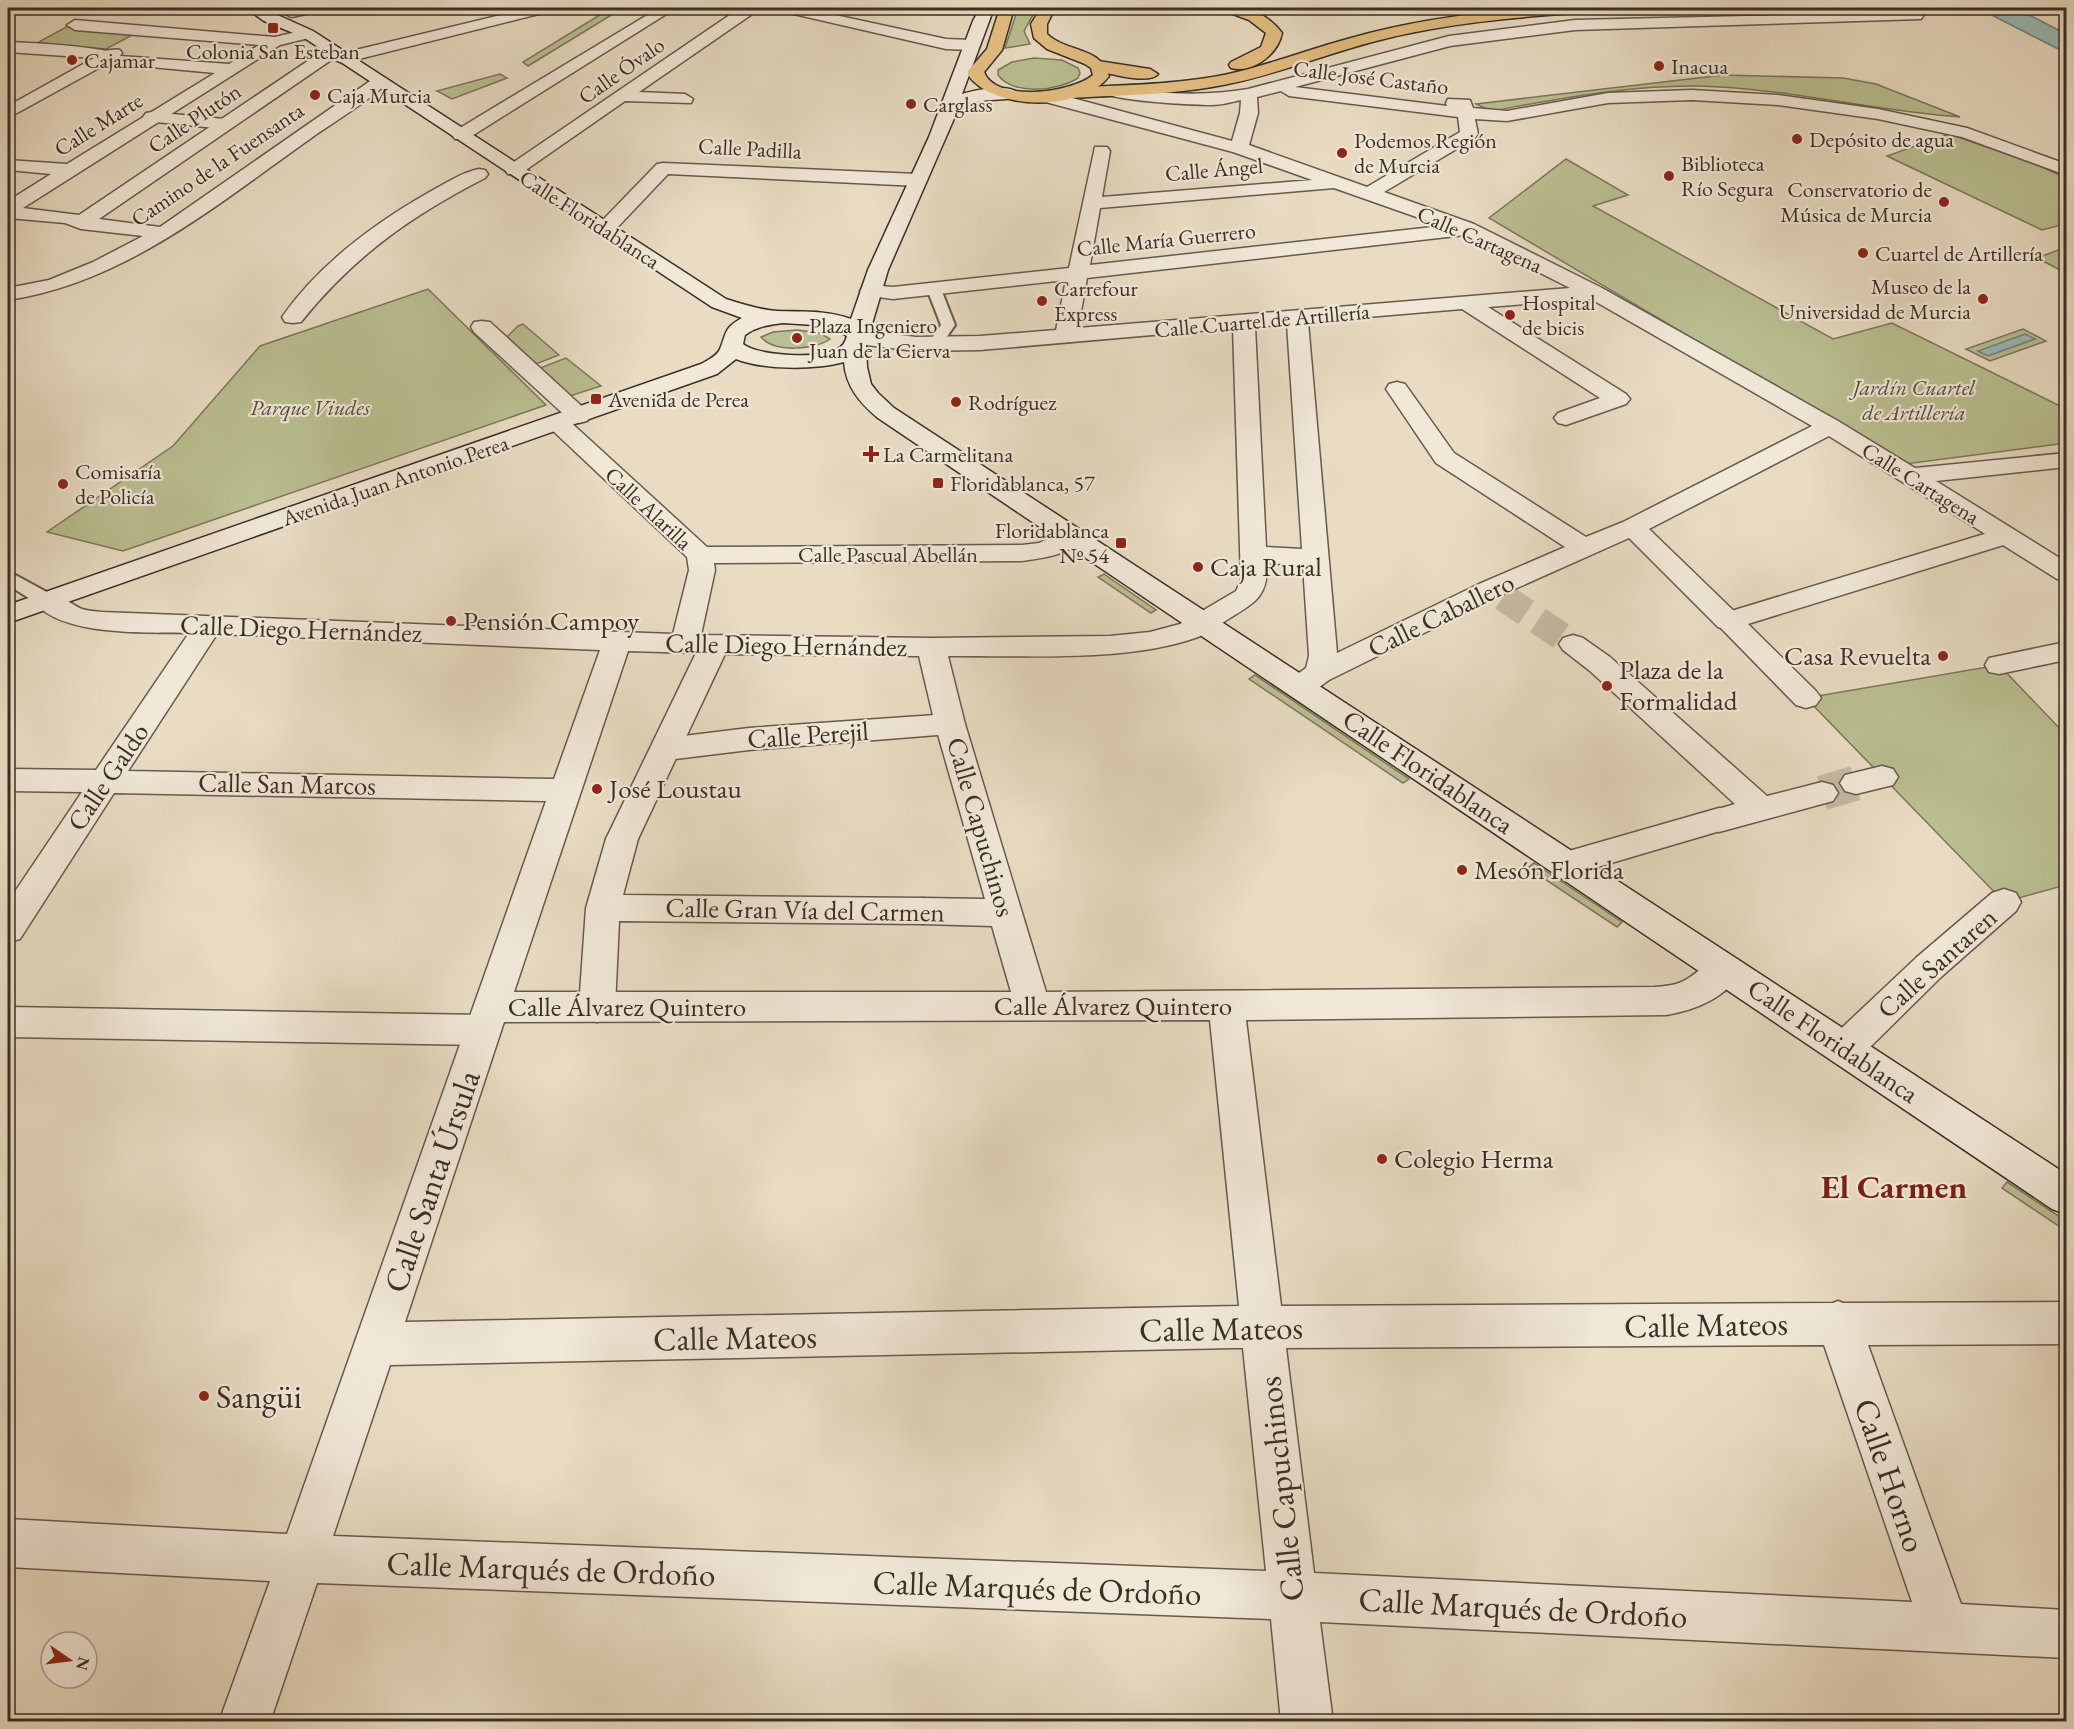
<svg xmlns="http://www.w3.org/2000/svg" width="2074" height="1729" font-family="'EB Garamond',serif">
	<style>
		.green { fill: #babf91; stroke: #7a775c; stroke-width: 1.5 }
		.water { fill: #99bab9; stroke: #73827f; stroke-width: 1.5 }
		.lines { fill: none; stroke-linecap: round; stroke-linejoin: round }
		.pedestrian-tunnel-far1 { stroke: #c6b9a4; stroke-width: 28; stroke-dasharray: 28 14; stroke-linecap: butt }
		.pedestrian-tunnel { stroke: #c6b9a4; stroke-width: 35; stroke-dasharray: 35 17; stroke-linecap: butt }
		.service-casing { stroke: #655a4e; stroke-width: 4 }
		.pedestrian-casing { stroke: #655a4e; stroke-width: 3 }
		.minor-casing { stroke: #655a4e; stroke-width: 3 }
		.secondary-casing { stroke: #392f27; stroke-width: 3 }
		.primary-casing { stroke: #392f27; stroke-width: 3 }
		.motorway-casing { stroke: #392f27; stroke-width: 3 }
		.service { fill: #f1e8d8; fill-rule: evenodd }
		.pedestrian { fill: #f1e8d8; fill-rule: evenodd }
		.minor { fill: #f1e8d8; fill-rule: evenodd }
		.secondary { fill: #f1e8d8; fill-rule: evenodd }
		.primary { fill: #e4be82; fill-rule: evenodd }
		.motorway { fill: #e4be82; fill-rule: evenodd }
		.poi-dot { fill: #8f2418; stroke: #f1e8d8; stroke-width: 2 }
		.labels { text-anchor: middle; stroke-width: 4.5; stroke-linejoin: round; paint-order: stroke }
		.far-poi-label { font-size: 22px; fill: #392f27; stroke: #f1e8d8; text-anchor: start }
		.far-street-label { font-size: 22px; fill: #392f27; stroke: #f1e8d8 }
		.far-park-label { font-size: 22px; font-style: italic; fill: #534c3c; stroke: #f1e8d8 }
		.poi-label { font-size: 27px; fill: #392f27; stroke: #f1e8d8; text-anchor: start }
		.street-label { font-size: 27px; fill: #392f27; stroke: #f1e8d8 }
		.near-street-label { font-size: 33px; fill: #392f27; stroke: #f1e8d8 }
		.near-neighbourhood-label { font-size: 33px; font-weight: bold; fill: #7a1f14; stroke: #f1e8d8 }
		.near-poi-label { font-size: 33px; fill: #392f27; stroke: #f1e8d8; text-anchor: start }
	</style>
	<rect width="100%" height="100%" fill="#e9dcc3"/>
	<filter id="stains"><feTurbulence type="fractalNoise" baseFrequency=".00333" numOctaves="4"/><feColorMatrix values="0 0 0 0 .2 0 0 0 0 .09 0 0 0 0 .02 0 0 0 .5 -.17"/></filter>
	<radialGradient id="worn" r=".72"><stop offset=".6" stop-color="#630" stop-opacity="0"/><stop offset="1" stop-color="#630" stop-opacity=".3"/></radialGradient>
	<g class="green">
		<polygon points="611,8 623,8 528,66 523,62"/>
		<polygon points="1018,8 1037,8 1024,31 1030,44 1005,48"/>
		<polygon points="68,26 136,33 106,49 37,43"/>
		<path d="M1034,58L1062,60L1078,68L1080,73L1078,78C1058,91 1014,96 998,75V70L1012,62Z"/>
		<polygon points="500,74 507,78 452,99 437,91"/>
		<path d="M1723,75L1843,78L1876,84L1960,117C1872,111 1786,88 1698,86C1629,85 1559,99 1491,111L1476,104Z"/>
		<polygon points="1949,134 2031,162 2066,178 2066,224 2042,230 1887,156"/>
		<polygon points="1566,159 1628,195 1593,206 1833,339 1892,323 2066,409 2066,443 1905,464 1489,218"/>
		<polygon points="2066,247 2066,273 2037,258"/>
		<polygon points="428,289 546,405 123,551 47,532 173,446 260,346"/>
		<polygon points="523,324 559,355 536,364 507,337 518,326"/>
		<polygon points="2023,329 2046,341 1990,361 1966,349"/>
		<path d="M797,330L820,333L830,339C815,350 774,353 761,337L773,332Z"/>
		<polygon points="566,358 601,386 570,396 540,368"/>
		<polygon points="1104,574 1156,610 1151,613 1098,577"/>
		<polygon points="1999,665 2066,735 2066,885 2004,902 1806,698"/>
		<polygon points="1255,675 1409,779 1403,783 1249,679"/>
		<polygon points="1534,863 1622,922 1617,927 1528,868"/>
		<polygon points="2007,1182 2066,1221 2066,1231 2002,1188"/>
	</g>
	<g class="water">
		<polygon points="1978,8 2016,8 2066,34 2066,53"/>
		<polygon points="2025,334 2035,339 1988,356 1978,351"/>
	</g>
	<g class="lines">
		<polyline class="pedestrian-tunnel-far1" points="1503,597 1573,644"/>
		<polyline class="pedestrian-tunnel" points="1822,793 1856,783"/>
		<g class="service-casing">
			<g id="service">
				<polygon points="934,285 941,289 955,325 939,348 934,349 927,345 941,325 927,289"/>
				<path d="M8,571L54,596L56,600L54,604C38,608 21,592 8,585Z"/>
			</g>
		</g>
		<g class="pedestrian-casing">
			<g id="pedestrian">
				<polygon points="152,112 225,119 231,120 234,124 231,128 225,129 146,121 143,117 146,113"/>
				<path d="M479,169L485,170L488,174L485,178C411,216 354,256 301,322L293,323L285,322L282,317C320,263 376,222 433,190C448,182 463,172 479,169Z"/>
				<polygon points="2004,528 2013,530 2017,536 2013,542 1748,624 1816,691 1821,698 1816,705 1806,708 1796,705 1714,621 1718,615"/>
				<polygon points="1573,635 1583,638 1610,657 1767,796 1822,782 1833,785 1838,793 1833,801 1719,832 1708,828 1703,820 1708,812 1735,804 1590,671 1563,650 1559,644 1563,638"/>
				<polygon points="950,714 961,717 965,724 961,731 950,734 749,750 667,760 656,757 652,749 656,741 667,738 749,728"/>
				<polygon points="1882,766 1893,769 1898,777 1893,785 1856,794 1845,791 1840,783 1845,775"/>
				<polygon points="622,827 633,830 638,839 623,895 923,898 935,902 940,911 935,920 923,924 619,921 615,1007 610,1017 597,1022 584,1017 579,1007 586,908 606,839 611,830"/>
				<polygon points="2004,889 2016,893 2021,902 2016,911 1941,977 1929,981 1917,977 1911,967 1917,957 1992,893"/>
				<polygon points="8,1007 483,1015 496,1019 501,1030 496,1041 483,1045 8,1037"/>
			</g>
		</g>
		<g class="minor-casing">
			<g id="minor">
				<polygon points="296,8 324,8 322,11 291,17 284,13 286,10"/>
				<path d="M530,8H553L551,11L343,63L337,61L335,58L337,56L99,219L160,227L373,79L379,77L387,82C377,96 331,124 314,136C219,203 125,283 8,300V288L49,280L93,262L143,236L81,229L65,223L8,218V201L51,174L8,170V160L67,164L215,73L108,63L8,118V106L94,58L8,52V42C39,43 70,45 102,50C108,52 113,48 120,50L122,53L120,56L229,64L259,45L75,30L67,25L75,20L275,37L308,29L316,34L313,37L280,45L23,208L79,215L327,48H339L341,51L339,54Z"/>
				<polygon points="659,8 676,8 467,139 455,139 452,135 455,131"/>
				<polygon points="740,8 761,8 639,92 685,94 693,99 691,103 625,101 520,174 508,174 505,170 508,166"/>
				<polygon points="778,8 803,8 946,39 971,40 979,45 971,50 946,49 785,12"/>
				<path d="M1916,12L1923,16L1921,19L1575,30L1450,46L1295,87L1447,106L1446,103L1448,99L1470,100L1473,108L1507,111L1608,93L1692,90L1778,95L1878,109L1967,128L2066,164V175L1962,137L1878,119L1778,105L1692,100L1608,103L1507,121L1475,119L1478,134L1475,138L1384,192L1474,224L1602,288L1838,421L1915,468L2066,453V467L1936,481L2066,562V581L2057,579L1829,436L1649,529L1738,615L1742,621L1738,627L1728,630L1718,627L1629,538L1499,596L1329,680C1315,690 1306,699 1289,694L1284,687L1289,680L1306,668L1309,656L1303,565L1267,563C1268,596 1256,602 1230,618C1220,624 1209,633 1198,637C1125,663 1026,655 948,656L965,724L1046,992L1655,987C1663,986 1671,986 1679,983C1703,974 1709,949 1737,959L1743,969C1728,997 1696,1010 1666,1015L1246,1020L1281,1306L1833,1303L1838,1301L1843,1303L2066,1302V1344L1868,1345L1961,1604L2066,1610V1658L1320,1622L1333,1722H1281L1271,1619L317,1583L270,1722H219L270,1581L8,1567V1519L287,1534L546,801L114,793L20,939L8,942V902L82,792L8,791V769L96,770L189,633C148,632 58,637 33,600L37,594C57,589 66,602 82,609C88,611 96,611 102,612L673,634L689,570L687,557L550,428L546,423L550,418L558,416L566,418L707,547L1022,545L1039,543L1072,528L1081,530L1085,536C1072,555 1043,558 1022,561L714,563L715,570L701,635L931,638L1110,636L1150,632L1180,624L1236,591L1241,580L1233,328L980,350L916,351L858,344L850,342L847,337L850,332L858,330L916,337L980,336L1056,330L1066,280L893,299L863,295L860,291L863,287L870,285L893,287L1069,268L1095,147H1107L1110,151L1102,197L1312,180L1233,152L1038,100L1036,96L1038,92H1050L1232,141L1240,113L1241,100C1231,102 1222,105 1212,105C1195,105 1109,101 1101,91C1108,81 1130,89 1141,90C1177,95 1212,95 1248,89L1449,36L1575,20ZM1281,91L1289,96L1458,117L1460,132L1367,187L1249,145L1258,113L1257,97ZM1334,188L1442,226L1090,265L1100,208ZM1465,235L1570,288L1078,328L1087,278ZM1591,299L1812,426L1623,522L1586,537L1454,453L1405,384L1397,382L1389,384L1386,389L1436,463L1565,547L1479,584L1337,653L1308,322L1462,309L1600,398L1558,413L1554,418L1558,423L1566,425L1626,404L1630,399L1626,394L1488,307ZM1287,324L1302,549L1266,547L1255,327ZM217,634L600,650L554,779L128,771ZM628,651L696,653L606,839L611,848L622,851L633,848L638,839L725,654L919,656L935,724L985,899L923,898L911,902L906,911L911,920L923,924L992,926L1011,992H514ZM1210,1020L1239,1306L405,1322L504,1022ZM1824,1345L1912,1602L1314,1573L1286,1348ZM1234,1348H1243L1266,1571L333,1536L390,1365Z"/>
				<polygon points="663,163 918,174 925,176 927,180 925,184 918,186 668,174 612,233 598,233 595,229 598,225 657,164"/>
				<polygon points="482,321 490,322 587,411 591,416 587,421 579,423 571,421 474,332 471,327 474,322"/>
				<polygon points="2066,642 2066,660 1999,674 1989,672 1985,665 1989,658"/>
				<polygon points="1719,808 1730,812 1735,820 1730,828 1567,876 1555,873 1551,864 1555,855"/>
				<polygon points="1929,953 1941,957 1947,967 1941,977 1857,1060 1844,1065 1831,1060 1826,1049 1831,1038 1917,957"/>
			</g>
		</g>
		<g class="secondary-casing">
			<path id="secondary" d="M246,8H262L313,31L726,299C743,304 759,310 777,311C803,312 826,310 851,319L868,270L929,137L973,21L980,8H994L962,94C975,90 1010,83 1019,94C1010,105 978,92 956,114L888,270L866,344L867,367L871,384L878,393L894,408L2066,1174V1214L2052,1209L878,418C860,403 846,387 844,362C815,370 764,370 736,359L717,374L8,623V605L701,364C708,360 717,356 720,349C727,332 724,328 742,318L712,307L303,37L264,21ZM783,323L830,326L847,336C845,343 843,346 836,350C819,359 758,356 743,344L745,335C757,326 769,325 783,323Z"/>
		</g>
		<g class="primary-casing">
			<path id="primary" d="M1000,8H1014L1002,50L984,72C995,103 1072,93 1093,75L1091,68L1085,64L1047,49L1034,38L1031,24L1041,8H1055L1047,24V34C1067,53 1100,46 1109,76C1083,112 993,111 968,75V71L987,49Z"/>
		</g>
		<g class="motorway-casing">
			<g id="motorway">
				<path d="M1223,8C1246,5 1267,13 1282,33C1278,54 1253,74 1231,68L1229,65L1231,62L1261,47L1266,33L1249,20L1225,11Z"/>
				<path d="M1532,8H1595L1588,12C1517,17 1445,23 1376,41C1325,54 1276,75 1223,85C1173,95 1120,95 1069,98L1061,93L1069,88C1121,85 1173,85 1224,75C1267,66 1309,49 1351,38C1410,21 1471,13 1532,8Z"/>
				<path d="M1098,61L1150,69L1158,74C1149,85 1106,73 1092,69L1090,66Z"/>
			</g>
		</g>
		<use href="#service" class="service"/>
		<use href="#pedestrian" class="pedestrian"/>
		<use href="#minor" class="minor"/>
		<use href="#secondary" class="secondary"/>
		<use href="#primary" class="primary"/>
		<use href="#motorway" class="motorway"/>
	</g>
	<g class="poi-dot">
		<rect x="267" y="22" width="12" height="12" rx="3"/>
		<circle cx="72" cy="60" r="6"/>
		<circle cx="1659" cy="66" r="6"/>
		<circle cx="315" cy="95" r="6"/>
		<circle cx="911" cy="104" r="6"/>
		<circle cx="1797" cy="139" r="6"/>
		<circle cx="1342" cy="153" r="6"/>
		<circle cx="1669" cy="176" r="6"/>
		<circle cx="1944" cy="202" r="6"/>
		<circle cx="1863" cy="253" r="6"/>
		<circle cx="1983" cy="299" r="6"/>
		<circle cx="1042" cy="301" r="6"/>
		<circle cx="1510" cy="315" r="6"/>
		<circle cx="797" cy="338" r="6"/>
		<rect x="590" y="393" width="12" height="12" rx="3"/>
		<circle cx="956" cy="402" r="6"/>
		<path d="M868 445h6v6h6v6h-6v6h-6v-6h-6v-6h6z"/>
		<rect x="932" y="477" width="12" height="12" rx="3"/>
		<circle cx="63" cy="484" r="6"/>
		<rect x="1115" y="537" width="12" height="12" rx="3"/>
		<circle cx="1198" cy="567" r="6"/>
		<circle cx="451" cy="621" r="6"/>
		<circle cx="1943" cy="656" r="6"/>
		<circle cx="1607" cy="686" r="6"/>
		<circle cx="597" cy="789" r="6"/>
		<circle cx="1462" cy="870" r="6"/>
		<circle cx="1382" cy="1159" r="6"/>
		<circle cx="204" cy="1396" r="6"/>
	</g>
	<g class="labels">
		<g class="far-poi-label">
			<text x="273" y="59" text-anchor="middle">Colonia San Esteban</text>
			<text x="84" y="68">Cajamar</text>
			<text x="1671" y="74">Inacua</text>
			<text x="327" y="103">Caja Murcia</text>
			<text x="923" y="112">Carglass</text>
			<text x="1809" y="147">Depósito de agua</text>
			<text x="1354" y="148">Podemos Región<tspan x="1354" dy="25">de Murcia</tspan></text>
			<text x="1681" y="171">Biblioteca<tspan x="1681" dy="25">Río Segura</tspan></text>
			<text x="1932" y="197" text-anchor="end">Conservatorio de<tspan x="1932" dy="25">Música de Murcia</tspan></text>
			<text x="1875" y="261">Cuartel de Artillería</text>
			<text x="1971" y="294" text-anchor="end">Museo de la<tspan x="1971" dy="25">Universidad de Murcia</tspan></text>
			<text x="1054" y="296">Carrefour<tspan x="1054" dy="25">Express</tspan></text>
			<text x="1522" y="310">Hospital<tspan x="1522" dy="25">de bicis</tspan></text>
			<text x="809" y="333">Plaza Ingeniero<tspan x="809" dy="25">Juan de la Cierva</tspan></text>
			<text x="608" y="407">Avenida de Perea</text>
			<text x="968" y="410">Rodríguez</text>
			<text x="883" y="462">La Carmelitana</text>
			<text x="75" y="479">Comisaría<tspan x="75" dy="25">de Policía</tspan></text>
			<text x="950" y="491">Floridablanca, 57</text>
			<text x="1109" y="538" text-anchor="end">Floridablanca<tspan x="1109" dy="25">Nº 54</tspan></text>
		</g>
		<g class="far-street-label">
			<text transform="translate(621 70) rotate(-35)" y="8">Calle Óvalo</text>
			<text transform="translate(1371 77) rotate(7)" y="8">Calle José Castaño</text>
			<text transform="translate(194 118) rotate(-34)" y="8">Calle Plutón</text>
			<text transform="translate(98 124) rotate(-32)" y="8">Calle Marte</text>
			<text transform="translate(750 148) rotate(3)" y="8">Calle Padilla</text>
			<text transform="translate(217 164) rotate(-34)" y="8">Camino de la Fuensanta</text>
			<text transform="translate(1214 169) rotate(-5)" y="8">Calle Ángel</text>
			<text transform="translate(590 219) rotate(33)" y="8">Calle Floridablanca</text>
			<text transform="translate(1166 239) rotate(-6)" y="8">Calle María Guerrero</text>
			<text transform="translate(1480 239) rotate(24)" y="8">Calle Cartagena</text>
			<text transform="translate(1262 320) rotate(-5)" y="8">Calle Cuartel de Artillería</text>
			<text transform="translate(395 480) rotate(-19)" y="8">Avenida Juan Antonio Perea</text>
			<text transform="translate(1921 483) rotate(32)" y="8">Calle Cartagena</text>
			<text transform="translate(649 508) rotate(43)" y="8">Calle Alarilla</text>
			<text x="888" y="562">Calle Pascual Abellán</text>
		</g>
		<g class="far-park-label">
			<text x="1914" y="395">Jardín Cuartel<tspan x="1914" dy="25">de Artillería</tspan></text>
			<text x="310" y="415">Parque Viudes</text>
		</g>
		<g class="poi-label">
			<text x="1210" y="576">Caja Rural</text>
			<text x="463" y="630">Pensión Campoy</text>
			<text x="1931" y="665" text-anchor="end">Casa Revuelta</text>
			<text x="1619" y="679">Plaza de la<tspan x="1619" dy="31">Formalidad</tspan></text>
			<text x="609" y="798">José Loustau</text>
			<text x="1474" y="879">Mesón Florida</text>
			<text x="1394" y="1168">Colegio Herma</text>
		</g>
		<g class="street-label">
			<text transform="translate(1441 615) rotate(-26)" y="9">Calle Caballero</text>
			<text transform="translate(301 629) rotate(2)" y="9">Calle Diego Hernández</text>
			<text transform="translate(786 645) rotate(1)" y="9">Calle Diego Hernández</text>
			<text transform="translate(808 735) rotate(-4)" y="9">Calle Perejil</text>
			<text transform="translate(1428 772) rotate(34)" y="9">Calle Floridablanca</text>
			<text transform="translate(108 777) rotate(-56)" y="9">Calle Galdo</text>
			<text transform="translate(287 784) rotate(1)" y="9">Calle San Marcos</text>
			<text transform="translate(981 827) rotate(74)" y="9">Calle Capuchinos</text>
			<text transform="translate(805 910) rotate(1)" y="9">Calle Gran Vía del Carmen</text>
			<text transform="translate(1937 963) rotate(-42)" y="9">Calle Santaren</text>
			<text x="1113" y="1015">Calle Álvarez Quintero</text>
			<text x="627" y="1016">Calle Álvarez Quintero</text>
			<text transform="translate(1833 1041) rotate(34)" y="9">Calle Floridablanca</text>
		</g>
		<g class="near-street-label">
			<text transform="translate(431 1181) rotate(-71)" y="12">Calle Santa Úrsula</text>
			<text transform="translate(1706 1324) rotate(-1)" y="12">Calle Mateos</text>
			<text transform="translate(1221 1328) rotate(-1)" y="12">Calle Mateos</text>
			<text transform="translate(735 1337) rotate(-1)" y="12">Calle Mateos</text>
			<text transform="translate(1891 1475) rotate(71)" y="12">Calle Horno</text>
			<text transform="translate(1280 1489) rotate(-96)" y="12">Calle Capuchinos</text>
			<text transform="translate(551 1568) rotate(2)" y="12">Calle Marqués de Ordoño</text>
			<text transform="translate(1037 1587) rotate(2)" y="12">Calle Marqués de Ordoño</text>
			<text transform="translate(1523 1607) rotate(3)" y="12">Calle Marqués de Ordoño</text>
		</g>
		<g class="near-neighbourhood-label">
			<text x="1894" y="1198">El Carmen</text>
		</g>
		<g class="near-poi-label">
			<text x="216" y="1408">Sangüi</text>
		</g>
	</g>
	<rect width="2074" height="1729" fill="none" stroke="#e9dcc3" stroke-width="30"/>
	<rect x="9" y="9" width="2056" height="1711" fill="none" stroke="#392f27" stroke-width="3"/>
	<rect x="15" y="15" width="2044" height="1699" fill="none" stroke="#392f27" stroke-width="1.5"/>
	<g transform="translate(69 1660) rotate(104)"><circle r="28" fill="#f1e8d8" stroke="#a79e91" stroke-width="1.5"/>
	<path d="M0-4.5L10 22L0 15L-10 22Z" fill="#8f2418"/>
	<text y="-9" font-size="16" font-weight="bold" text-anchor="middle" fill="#392f27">N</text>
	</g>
	<rect width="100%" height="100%" filter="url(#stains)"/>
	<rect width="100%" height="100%" fill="url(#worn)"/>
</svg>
